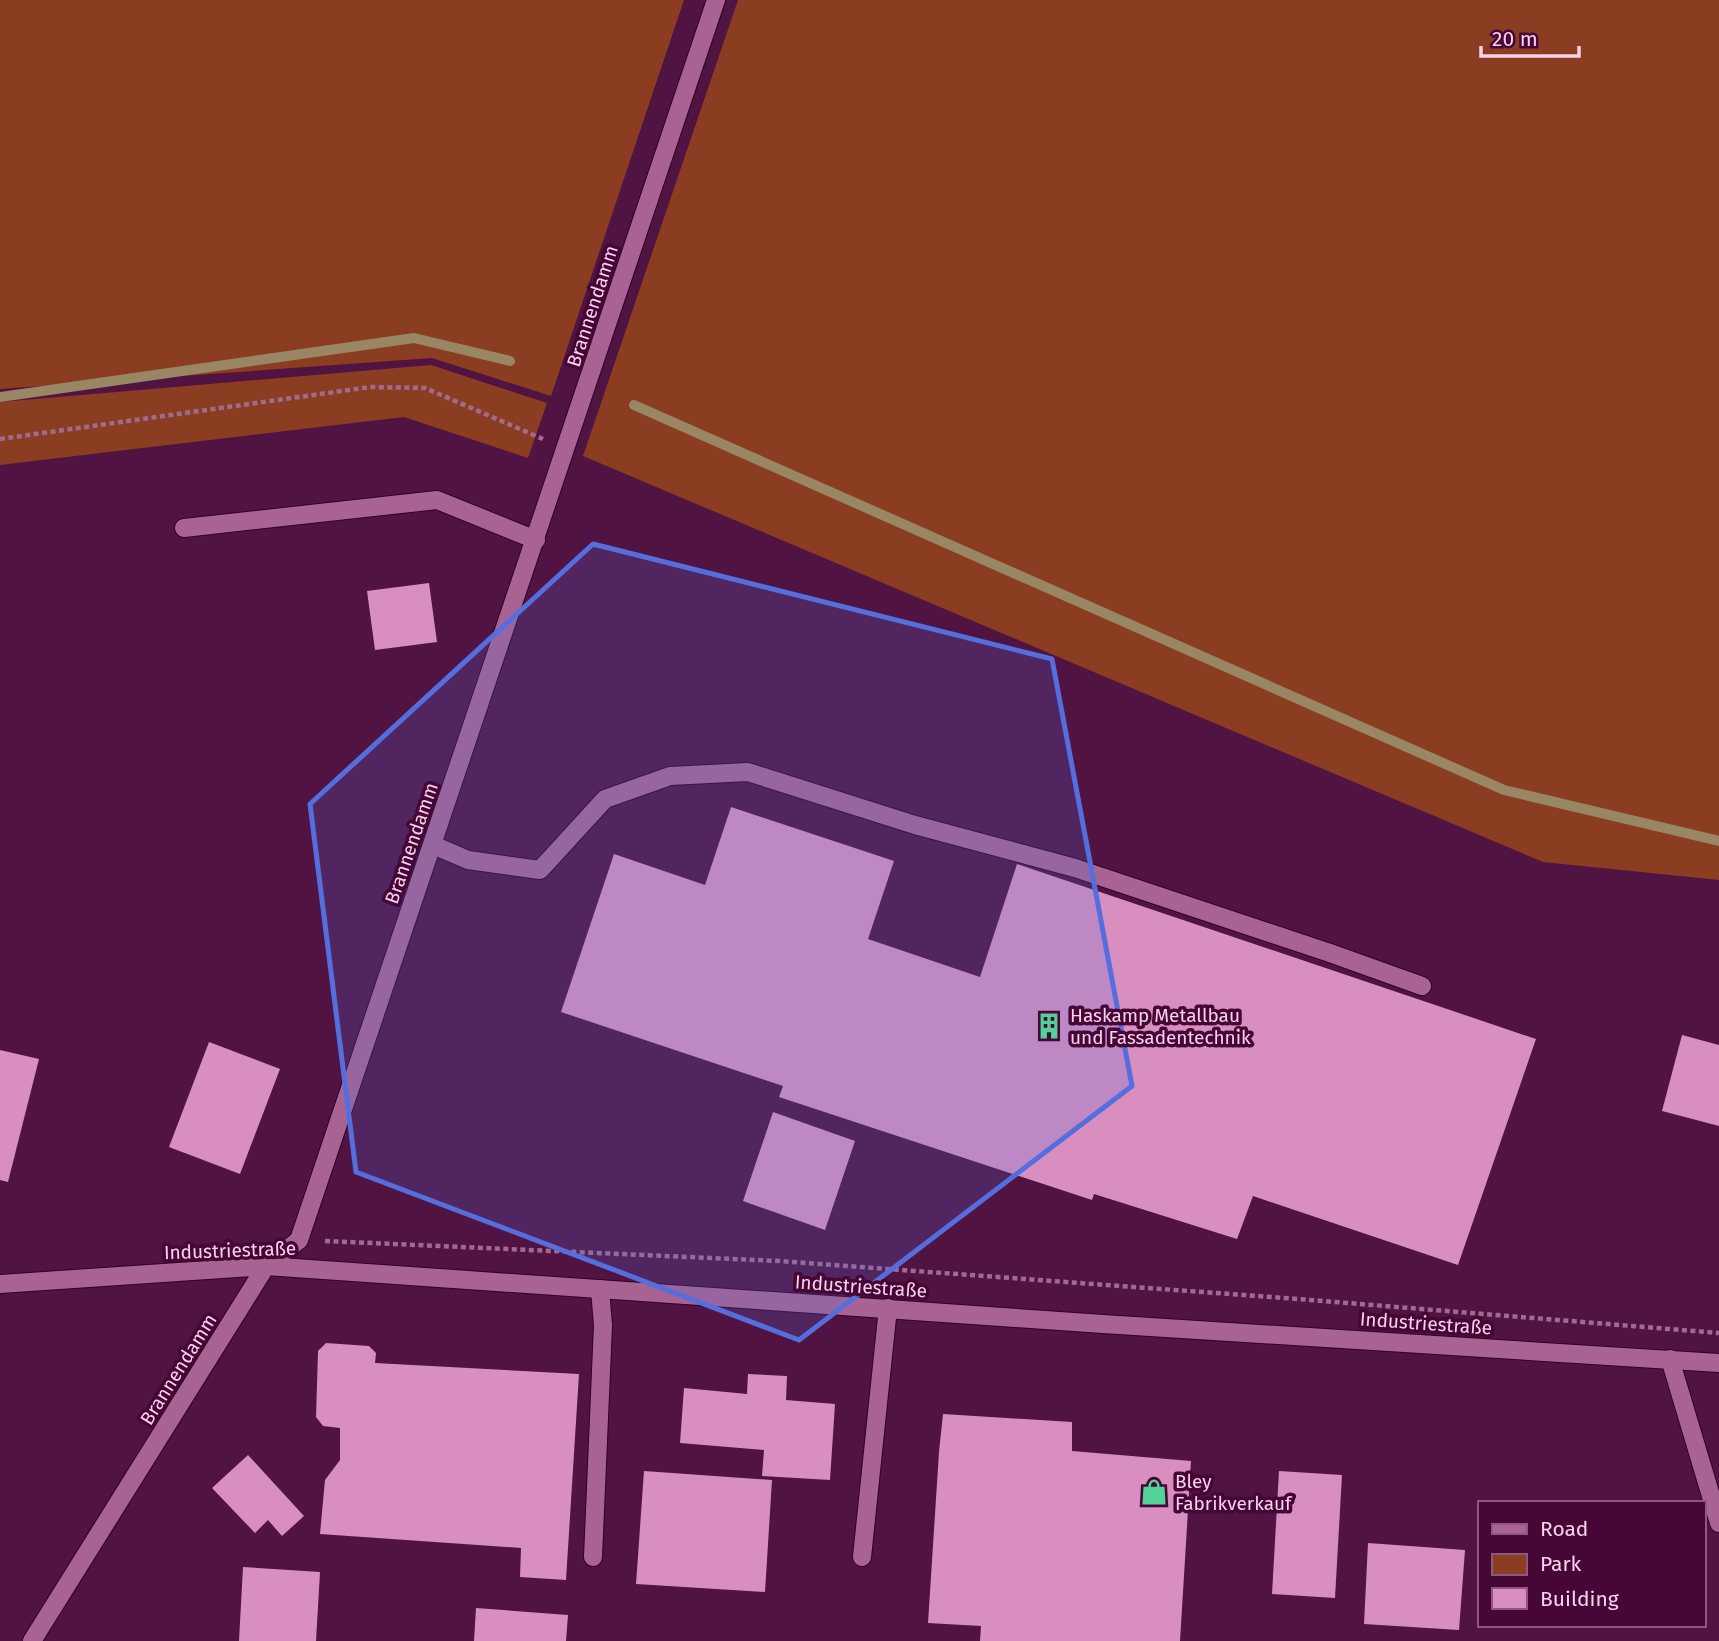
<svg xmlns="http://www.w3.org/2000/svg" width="1719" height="1641" font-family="'Fira Sans',sans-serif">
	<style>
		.green { fill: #8a3d20 }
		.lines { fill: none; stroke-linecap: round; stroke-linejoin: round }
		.stream { stroke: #998665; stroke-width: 10 }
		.building { fill: #d88fbf }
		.service-casing { stroke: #300224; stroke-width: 20 }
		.minor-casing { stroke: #300224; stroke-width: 20 }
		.path { stroke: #9f6c90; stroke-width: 4.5; stroke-dasharray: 5 3.5; stroke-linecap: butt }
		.service { stroke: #a86392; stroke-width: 18 }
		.minor { stroke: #a86392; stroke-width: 18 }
		.marked { fill: #546fdd; fill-opacity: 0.2; stroke: #546fdd; stroke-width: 5; stroke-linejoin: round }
		.labels { text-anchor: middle; stroke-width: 7; stroke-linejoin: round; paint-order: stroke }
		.street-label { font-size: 19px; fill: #f9d2eb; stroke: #460636 }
		.poi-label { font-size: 19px; fill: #f9d2eb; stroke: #460636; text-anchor: start }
	</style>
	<rect width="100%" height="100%" fill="#511341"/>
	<g class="green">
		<polygon points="0,0 684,0 551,396 432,358 0,389"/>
		<polygon points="738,0 1719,0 1719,880 1543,862 583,456"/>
		<polygon points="431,365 547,403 528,458 404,417 0,465 0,402"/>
	</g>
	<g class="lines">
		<g class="stream">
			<polyline points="0,397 414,338 510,361"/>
			<polyline points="634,405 1504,790 1719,841"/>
		</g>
	</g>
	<g class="building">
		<polygon points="429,583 437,642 375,650 367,591"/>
		<polygon points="731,807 894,861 868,939 980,977 1017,864 1536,1039 1458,1265 1253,1196 1237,1239 1094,1194 1092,1200 779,1097 783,1086 561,1012 614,854 705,885"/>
		<polygon points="1682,1035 1719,1045 1719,1126 1662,1111"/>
		<polygon points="209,1042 280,1069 240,1174 169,1147"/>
		<polygon points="0,1050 39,1059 8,1182 0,1180"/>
		<polygon points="773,1112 855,1141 825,1230 743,1201"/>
		<polygon points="326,1343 369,1346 376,1353 375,1363 579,1374 566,1580 520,1577 521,1548 320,1534 325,1480 340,1460 340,1428 323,1426 316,1417 318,1351"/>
		<polygon points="748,1374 787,1376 786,1400 835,1404 830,1480 762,1476 764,1450 680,1443 684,1388 747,1394"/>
		<polygon points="943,1414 1072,1422 1072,1451 1191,1461 1180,1641 980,1641 981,1626 928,1623 939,1452"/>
		<polygon points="248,1455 304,1516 282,1536 268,1520 255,1533 212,1488"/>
		<polygon points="644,1471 772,1480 765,1592 636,1584"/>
		<polygon points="1279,1471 1342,1475 1335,1598 1272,1594"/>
		<polygon points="1368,1543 1465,1550 1459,1630 1364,1624"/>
		<polygon points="243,1567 320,1572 316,1641 239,1641"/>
		<polygon points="476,1608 568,1615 566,1641 474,1641"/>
	</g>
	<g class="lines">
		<g class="service-casing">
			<g id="service">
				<polyline points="184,528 437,500 536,540"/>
				<polyline points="433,845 468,860 540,870 605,799 670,776 748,772 915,825 1075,868 1330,953 1422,986"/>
				<polyline points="593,1557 603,1325 600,1289"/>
				<polyline points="862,1557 888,1308"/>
				<polyline points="32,1641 266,1266 299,1240"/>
			</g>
		</g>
		<g class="minor-casing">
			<g id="minor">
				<polyline points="299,1240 716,0"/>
				<polyline points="0,1284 266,1266 1103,1324 1719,1363"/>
				<polyline points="1670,1359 1719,1523"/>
			</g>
		</g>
		<g class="path">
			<polyline points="0,439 370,387 425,388 543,439"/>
			<polyline points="325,1241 779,1261 1298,1299 1719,1333"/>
		</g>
		<use href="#service" class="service"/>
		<use href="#minor" class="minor"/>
	</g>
	<path class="marked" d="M593,544L1052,659L1132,1086L799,1340L356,1172L310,804Z"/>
	<defs>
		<g id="building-bare" transform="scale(2.1)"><path d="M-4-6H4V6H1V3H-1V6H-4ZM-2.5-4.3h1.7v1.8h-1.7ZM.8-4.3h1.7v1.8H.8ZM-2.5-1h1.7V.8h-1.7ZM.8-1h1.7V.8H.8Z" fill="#51d398" stroke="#460636" stroke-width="2.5" paint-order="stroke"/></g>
		<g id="shop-bare" transform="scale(2.1)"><path d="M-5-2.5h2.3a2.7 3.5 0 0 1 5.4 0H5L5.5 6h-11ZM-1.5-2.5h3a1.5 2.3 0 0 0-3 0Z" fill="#51d398" stroke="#460636" stroke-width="2.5" paint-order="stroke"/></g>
	</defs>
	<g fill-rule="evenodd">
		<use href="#building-bare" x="1049" y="1026"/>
		<use href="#shop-bare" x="1154" y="1492"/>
	</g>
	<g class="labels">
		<g class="street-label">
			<text transform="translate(592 306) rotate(-72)" y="7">Brannendamm</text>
			<text transform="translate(411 843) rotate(-71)" y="7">Brannendamm</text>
			<text transform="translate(230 1250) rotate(-2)" y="7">Industriestraße</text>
			<text transform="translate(861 1286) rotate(4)" y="7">Industriestraße</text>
			<text transform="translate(1426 1323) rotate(4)" y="7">Industriestraße</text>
			<text transform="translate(178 1369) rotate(-58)" y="7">Brannendamm</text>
		</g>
		<g class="poi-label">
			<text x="1070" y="1022">Haskamp Metallbau<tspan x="1070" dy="22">und Fassadentechnik</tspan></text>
			<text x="1175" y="1488">Bley<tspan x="1175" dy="22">Fabrikverkauf</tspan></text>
		</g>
	</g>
	<rect x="1478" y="1501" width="228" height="126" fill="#460636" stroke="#8e587e" stroke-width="2"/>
	<rect x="1492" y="1524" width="35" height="10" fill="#a86392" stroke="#8e587e" stroke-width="2"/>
	<text x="1540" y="1536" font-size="21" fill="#f9d2eb">Road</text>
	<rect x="1492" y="1554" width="35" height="21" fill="#8a3d20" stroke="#8e587e" stroke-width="2"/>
	<text x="1540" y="1571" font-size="21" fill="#f9d2eb">Park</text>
	<rect x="1492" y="1588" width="35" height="21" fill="#d88fbf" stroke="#8e587e" stroke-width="2"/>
	<text x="1540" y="1606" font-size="21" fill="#f9d2eb">Building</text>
	<path d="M1481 46v10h98v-10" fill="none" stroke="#f9d2eb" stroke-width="3.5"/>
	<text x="1492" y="46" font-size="21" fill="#f9d2eb" stroke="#460636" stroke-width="5" paint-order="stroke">20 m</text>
</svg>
